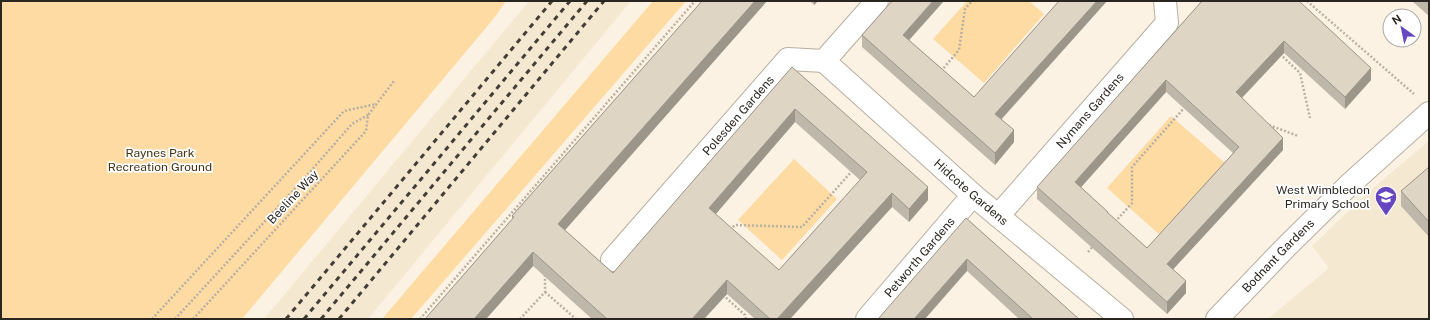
<svg xmlns="http://www.w3.org/2000/svg" width="1430" height="320" font-family="'Public Sans',sans-serif">
	<style>
		.built { fill: #f5e8d1 }
		.green { fill: #fddba3 }
		.lines { fill: none; stroke-linecap: round; stroke-linejoin: round }
		.minor-casing { stroke: #b7aea0; stroke-width: 24 }
		.path { stroke: #b8b0a4; stroke-width: 2.5; stroke-dasharray: 2 2; stroke-linecap: butt }
		.minor { stroke: #fff; stroke-width: 22 }
		.rail { stroke: #423e37; stroke-width: 3; stroke-dasharray: 5 5; stroke-linecap: butt }
		.wall { fill: #bfb7a9; fill-rule: evenodd }
		.shaded-wall { fill: #9b958a }
		.building { fill: #ded5c5; stroke: #9b958a; fill-rule: evenodd }
		.labels { text-anchor: middle; stroke-width: 3.5; stroke-linejoin: round; paint-order: stroke }
		.street-label { font-size: 12px; fill: #292520; stroke: #fff }
		.park-label { font-size: 12px; fill: #433110; stroke: #fff }
		.poi-label { font-size: 12px; fill: #292520; stroke: #fff; text-anchor: end }
	</style>
	<rect width="100%" height="100%" fill="#fcf2e3"/>
	<g class="built">
		<polygon points="529,1 631,1 368,319 264,319"/>
		<polygon points="1429,141 1429,319 1268,319 1329,268 1312,246 1373,188"/>
	</g>
	<g class="green">
		<polygon points="1,1 506,1 495,17 242,319 1,319"/>
		<polygon points="653,1 686,1 411,319 382,319"/>
		<polygon points="967,1 1029,1 1044,14 984,83 933,39"/>
		<polygon points="1171,116 1225,163 1161,236 1107,188"/>
		<polygon points="794,159 837,199 782,260 738,220"/>
	</g>
	<g class="lines">
		<g class="minor-casing">
			<g id="minor">
				<path id="s1" d="M824,61L973,195L1122,319"/>
				<path id="s2" d="M998,216L1167,23L1165,1"/>
				<path id="s3" d="M612,260L788,59L824,61L877,1"/>
				<path id="s4" d="M867,319L973,195"/>
				<path id="s5" d="M1217,319L1286,247L1349,185L1429,113"/>
			</g>
		</g>
		<g class="path">
			<polyline points="1307,1 1414,94"/>
			<polyline points="1280,54 1300,73 1310,118"/>
			<polyline points="941,71 959,50 965,9 972,1"/>
			<polyline points="1269,125 1298,136"/>
			<polyline points="1377,192 1384,200"/>
			<polyline points="1115,222 1132,203 1132,167 1185,107"/>
			<polyline points="730,230 735,225 802,227 853,170"/>
			<polyline points="1088,252 1094,245"/>
			<polyline points="545,292 576,319"/>
			<polyline points="723,295 745,315 746,319"/>
			<polyline points="152,319 344,111 376,104"/>
			<polyline points="175,319 301,182 352,124 368,115"/>
			<polyline points="193,319 366,131 368,115 394,81"/>
			<polyline points="420,319 695,1"/>
			<polyline points="520,319 545,292 545,273"/>
		</g>
		<use href="#minor" class="minor"/>
		<g class="rail">
			<polyline points="286,319 552,1"/>
			<polyline points="304,319 570,1"/>
			<polyline points="321,319 587,1"/>
			<polyline points="339,319 604,1"/>
		</g>
	</g>
	<g class="wall">
		<path d="M702,1H767L565,230L613,273L792,67L928,200L909,222L892,207L790,319H755L727,294L704,319H592L533,266L486,319H425L512,219V216ZM795,122L860,180L779,270L715,214Z"/>
		<polygon points="810,1 818,1 814,5"/>
		<polygon points="1059,1 1107,1 1001,120 1014,142 995,165 862,47 862,35 909,40 974,97"/>
		<path d="M1202,1L1371,80L1345,109L1284,53L1242,98L1283,150L1173,269L1186,293L1167,314L1037,199V187ZM1166,92L1233,153L1147,248L1108,213L1081,187Z"/>
		<polygon points="1412,1 1429,1 1429,16"/>
		<polygon points="1429,167 1429,237 1401,206 1401,191"/>
		<polygon points="966,218 1079,319 1019,319 967,271"/>
	</g>
	<g class="shaded-wall">
		<polygon points="755,1 767,1 558,238 558,224"/>
		<polygon points="814,1 818,1 814,5"/>
		<polygon points="933,1 944,1 903,47 903,35"/>
		<polygon points="1097,1 1107,1 995,126 995,114"/>
		<polygon points="1284,41 1284,53 1236,104 1236,92"/>
		<polygon points="1371,68 1371,80 1345,109 1345,97"/>
		<polygon points="1166,80 1166,92 1075,194 1075,182"/>
		<polygon points="795,109 795,122 709,222 709,208"/>
		<polygon points="1014,130 1014,142 995,165 995,153"/>
		<polygon points="1283,138 1283,150 1167,276 1167,264"/>
		<polygon points="928,187 928,200 909,222 909,209"/>
		<polygon points="892,193 892,207 790,319 777,319"/>
		<polygon points="533,252 533,266 486,319 474,319"/>
		<polygon points="967,259 967,271 925,319 914,319"/>
		<polygon points="727,280 727,294 704,319 692,319"/>
		<polygon points="1186,281 1186,293 1167,314 1167,302"/>
	</g>
	<g class="building">
		<path d="M702,1H755L558,224L613,273L792,67L928,187L909,209L892,193L777,319H770L727,280L692,319H607L533,252L474,319H425L514,217L512,216ZM795,109L867,172L779,270L709,208Z"/>
		<polygon points="892,1 933,1 903,35 974,97 1059,1 1097,1 995,114 1014,130 995,153 862,35"/>
		<path d="M1202,1H1299L1371,68L1345,97L1284,41L1236,92L1283,138L1167,264L1186,281L1167,302L1037,187ZM1166,80L1239,147L1147,248L1107,212H1108L1075,182Z"/>
		<polygon points="1429,167 1429,222 1401,191"/>
		<polygon points="966,218 1079,319 1033,319 967,259 914,319 878,319"/>
	</g>
	<defs>
		<g id="school-pin" transform="scale(1.15)"><path d="M0 17L-7.5 6A9.5 9.5 0 1 1 7.5 6Z" fill="#6747bf" stroke="#fff"/><path d="M0-5L7-2L0 1L-7-2ZM-4 1L0 2.5L4 1V4Q0 6-4 4Z" fill="#fff"/></g>
	</defs>
	<g fill-rule="evenodd">
		<use href="#school-pin" x="1386" y="197"/>
	</g>
	<g class="labels">
		<g class="street-label">
			<text dy="4" stroke="none"><textPath href="#s2" startOffset="140">Nymans Gardens</textPath></text>
			<text dy="4" stroke="none"><textPath href="#s3" startOffset="192">Polesden Gardens</textPath></text>
			<text dy="4" stroke="none"><textPath href="#s1" startOffset="197">Hidcote Gardens</textPath></text>
			<text transform="translate(293 197) rotate(-47)" y="4">Beeline Way</text>
			<text dy="4" stroke="none"><textPath href="#s5" startOffset="88">Bodnant Gardens</textPath></text>
			<text dy="4" stroke="none"><textPath href="#s4" startOffset="81">Petworth Gardens</textPath></text>
		</g>
		<g class="park-label">
			<text x="160" y="157">Raynes Park<tspan x="160" dy="14">Recreation Ground</tspan></text>
		</g>
		<g class="poi-label">
			<text x="1370" y="194">West Wimbledon<tspan x="1370" dy="14">Primary School</tspan></text>
		</g>
	</g>
	<rect width="1430" height="320" fill="none" stroke="#292520" stroke-width="4"/>
	<g transform="translate(1402 28) rotate(327)"><circle r="19" fill="#ffffff" stroke="#a9a8a6"/>
	<path d="M0-3L7 15L0 10L-7 15Z" fill="#6747bf"/>
	<text y="-6" font-size="11" font-weight="bold" text-anchor="middle" fill="#292520">N</text>
	</g>
</svg>
